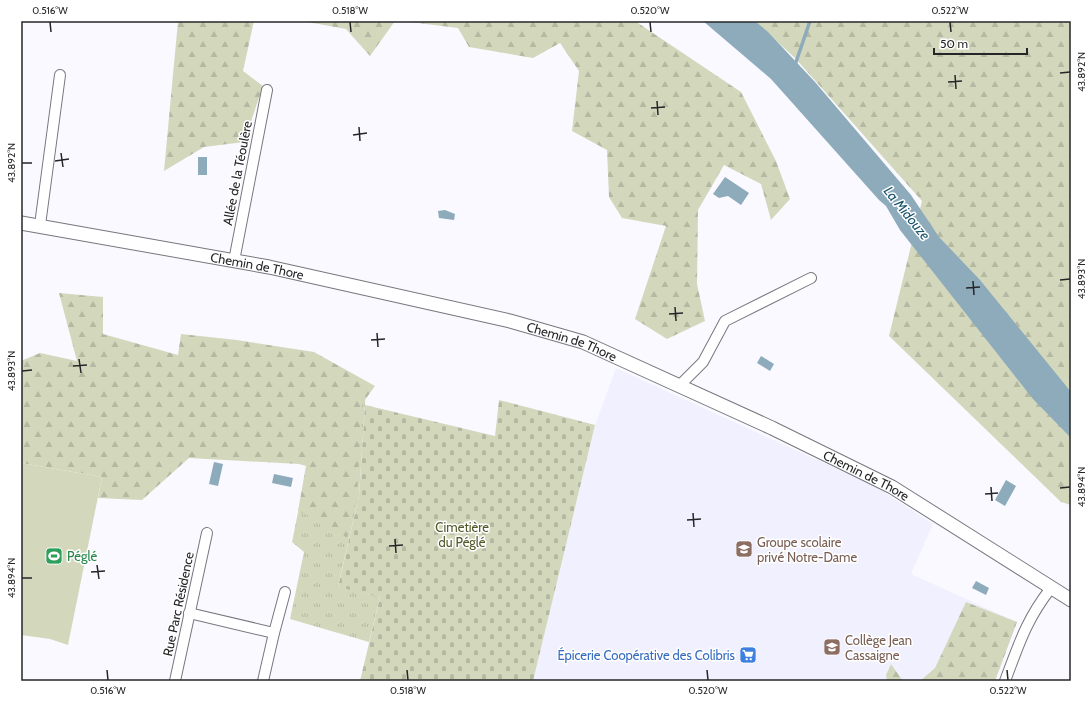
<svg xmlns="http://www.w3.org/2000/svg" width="1092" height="702" font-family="Cabin,sans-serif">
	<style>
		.built { fill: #f1f0fe }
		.grass { fill: url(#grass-tufts) }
		.forest { fill: url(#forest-firs) }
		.cemetery { fill: url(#cemetery-stones) }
		.pitch { fill: #d3d8bd }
		.water { fill: #8dabbb }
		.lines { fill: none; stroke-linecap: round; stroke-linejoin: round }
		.stream { stroke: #8dabbb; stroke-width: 3.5 }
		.minor-casing { stroke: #77777f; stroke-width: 12 }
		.tertiary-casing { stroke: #77777f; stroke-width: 15 }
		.minor { stroke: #fff; stroke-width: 10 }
		.tertiary { stroke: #fff; stroke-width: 13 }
		.ticks { fill: none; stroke: #262629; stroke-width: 1.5 }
		.labels { text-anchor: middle; stroke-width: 3; stroke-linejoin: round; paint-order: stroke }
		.street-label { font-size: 13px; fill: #262629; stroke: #fff }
		.park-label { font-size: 13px; fill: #525828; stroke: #fff }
		.education-label { font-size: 13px; fill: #785e54; stroke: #fff; text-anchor: start }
		.leisure-label { font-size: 13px; fill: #27864d; stroke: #fff; text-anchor: start }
		.shop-label { font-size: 13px; fill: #366cbe; stroke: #fff; text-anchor: end }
		.water-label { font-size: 14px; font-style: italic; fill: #17516a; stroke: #fff }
		.neatline { fill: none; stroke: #262629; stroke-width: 1.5 }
		.ticks-label { font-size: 10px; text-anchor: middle; fill: #262629 }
	</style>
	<defs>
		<pattern id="grass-tufts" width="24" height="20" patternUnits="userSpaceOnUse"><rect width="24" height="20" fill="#d3d8bd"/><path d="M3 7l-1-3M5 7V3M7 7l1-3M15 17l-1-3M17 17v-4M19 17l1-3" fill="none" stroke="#b5b9a2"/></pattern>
		<pattern id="forest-firs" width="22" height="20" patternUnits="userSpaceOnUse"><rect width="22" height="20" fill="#d3d8bd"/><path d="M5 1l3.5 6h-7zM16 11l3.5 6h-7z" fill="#b5b9a2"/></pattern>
		<pattern id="cemetery-stones" width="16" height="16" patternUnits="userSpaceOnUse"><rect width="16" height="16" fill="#d3d8bd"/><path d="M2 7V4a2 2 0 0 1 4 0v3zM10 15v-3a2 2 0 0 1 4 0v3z" fill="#b5b9a2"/></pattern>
	</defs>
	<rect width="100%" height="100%" fill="#f9f9ff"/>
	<polygon class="built" points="616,368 876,487 933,524 911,574 1017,622 995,681 533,681 595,425"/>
	<polygon class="grass" points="325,379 366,388 359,496 338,586 380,597 369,642 290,619 304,552 292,542"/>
	<g class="forest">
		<polygon points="178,21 254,21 243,71 263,86 244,142 204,147 164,171"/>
		<polygon points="302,21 395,21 370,56 346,29"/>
		<polygon points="402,21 635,21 741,92 776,161 790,199 771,220 761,184 724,165 698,210 697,284 705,321 667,339 635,319 666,226 622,218 609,197 607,150 572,131 579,71 560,43 533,58 469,47 458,28"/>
		<polygon points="755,21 1071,21 1071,505 1061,502 889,336 922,201 795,58"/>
		<polygon points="59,293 103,297 103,334 178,355 181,334 237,340 314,352 375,386 362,404 357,497 347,538 322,521 298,511 306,466 299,464 189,458 142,500 98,498 102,477 21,463 21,361 40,353 77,361"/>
		<polygon points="966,602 1017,622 995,681 920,681 935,668"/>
		<polygon points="891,664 903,681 887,681 886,675"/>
	</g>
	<polygon class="cemetery" points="499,400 595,425 533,681 360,681 380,597 338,587 359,496 365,405 495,436"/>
	<polygon class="pitch" points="21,463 102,477 68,645 50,639 21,635"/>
	<g class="water">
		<polygon points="703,21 755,21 768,32 815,82 911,195 939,237 980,280 1071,392 1071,438 1033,399 900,230 886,206 879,200 771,79"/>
		<rect x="198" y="157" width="9" height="18"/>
		<polygon points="725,177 749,193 741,205 728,196 719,198 713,194"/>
		<polygon points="445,210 455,214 454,220 439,218 438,211"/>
		<polygon points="761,356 774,364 770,371 757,363"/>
		<polygon points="214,462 223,464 218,486 209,484"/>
		<polygon points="274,474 293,478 291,487 272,483"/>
		<polygon points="1006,480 1016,486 1005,506 995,500"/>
		<polygon points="976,581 989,588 986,595 972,588"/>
	</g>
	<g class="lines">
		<polyline class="stream" points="795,65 810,21"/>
		<g class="minor-casing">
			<g id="minor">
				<polyline points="40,225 60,75"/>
				<polyline points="234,261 267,90"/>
				<polyline points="679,386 703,362 725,321 811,278"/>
				<polyline points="189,613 274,633 263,681"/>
				<polyline points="274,633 285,592"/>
				<polyline points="175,681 207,533"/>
				<path d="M1005,681C1019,644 1026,620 1051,588"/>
			</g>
		</g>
		<g class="tertiary-casing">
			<g id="tertiary">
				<path id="s1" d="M21,223L269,267L510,321L583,342L772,428L892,487L1071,600"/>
			</g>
		</g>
		<use href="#minor" class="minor"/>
		<use href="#tertiary" class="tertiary"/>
	</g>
	<path class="ticks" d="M50,22L51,32M350,22L351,32M650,22L651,32M950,22L951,32M1060,73L1070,72M955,75L956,89M948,82L962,81M657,101L658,115M651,108L665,107M359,127L360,141M353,135L367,133M61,153L63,167M55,161L69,159M22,163H32M1060,280L1070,279M973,281L974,295M966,288L980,287M675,307L676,321M669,314L683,313M377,333L378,347M371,340L385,339M79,359L81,373M73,366L87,365M22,371L32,370M991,487L992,501M1060,488L1070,487M985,494L998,493M693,513L694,527M687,520L701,519M395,539L396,553M389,546L403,545M97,565L99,579M91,572L105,571M22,578H32M107,670L108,680M407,670L408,680M707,670L708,680M1007,670L1008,680"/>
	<defs>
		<g id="school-square" transform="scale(0.9)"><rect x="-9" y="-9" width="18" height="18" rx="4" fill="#8d6e63" stroke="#fff"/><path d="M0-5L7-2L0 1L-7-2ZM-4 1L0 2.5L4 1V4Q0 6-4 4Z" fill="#fff"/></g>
		<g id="stadium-square" transform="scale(0.9)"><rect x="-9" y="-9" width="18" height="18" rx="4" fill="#2e9e5b" stroke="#fff"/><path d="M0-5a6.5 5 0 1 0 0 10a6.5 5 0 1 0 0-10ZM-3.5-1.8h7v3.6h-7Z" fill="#fff"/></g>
		<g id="supermarket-square" transform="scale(0.9)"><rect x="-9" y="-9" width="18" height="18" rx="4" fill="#3f7fe0" stroke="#fff"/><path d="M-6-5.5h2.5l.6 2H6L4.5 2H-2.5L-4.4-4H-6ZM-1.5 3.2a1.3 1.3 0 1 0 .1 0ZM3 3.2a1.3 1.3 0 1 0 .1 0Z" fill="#fff"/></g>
	</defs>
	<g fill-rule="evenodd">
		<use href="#school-square" x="744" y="549"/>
		<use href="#stadium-square" x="54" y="556"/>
		<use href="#school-square" x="832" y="647"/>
		<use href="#supermarket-square" x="748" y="655"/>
	</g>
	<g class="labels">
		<g class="street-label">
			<text transform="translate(237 173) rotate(-79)" y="5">Allée de la Téoulère</text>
			<text dy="5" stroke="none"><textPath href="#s1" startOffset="240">Chemin de Thore</textPath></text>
			<text dy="5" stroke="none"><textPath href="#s1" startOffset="564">Chemin de Thore</textPath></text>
			<text dy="5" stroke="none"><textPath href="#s1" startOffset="888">Chemin de Thore</textPath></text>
			<text transform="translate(178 604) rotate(-78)" y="5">Rue Parc Résidence</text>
		</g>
		<g class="park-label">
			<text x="462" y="532">Cimetière<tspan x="462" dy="15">du Péglé</tspan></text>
		</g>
		<g class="education-label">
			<text x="757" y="547">Groupe scolaire<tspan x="757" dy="15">privé Notre-Dame</tspan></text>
			<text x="845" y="645">Collège Jean<tspan x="845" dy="15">Cassaigne</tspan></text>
		</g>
		<g class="leisure-label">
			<text x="67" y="561">Péglé</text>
		</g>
		<g class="shop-label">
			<text x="735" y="660">Épicerie Coopérative des Colibris</text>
		</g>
		<g class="water-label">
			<text transform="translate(907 213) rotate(51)" y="5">La Midouze</text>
		</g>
	</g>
	<rect width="1092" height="702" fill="none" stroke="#ffffff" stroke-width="44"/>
	<path d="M934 48v6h93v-6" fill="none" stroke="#262629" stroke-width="2"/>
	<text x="940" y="48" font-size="12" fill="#262629" stroke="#ffffff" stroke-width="3" paint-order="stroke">50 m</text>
	<rect x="22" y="22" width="1048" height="658" class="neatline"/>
	<g class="ticks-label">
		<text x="50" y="14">0.516°W</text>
		<text x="350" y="14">0.518°W</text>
		<text x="650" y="14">0.520°W</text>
		<text x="950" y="14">0.522°W</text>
		<text transform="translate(1081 72) rotate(-90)" y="4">43.892°N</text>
		<text transform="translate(11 163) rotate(-90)" y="4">43.892°N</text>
		<text transform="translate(1081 279) rotate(-90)" y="4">43.893°N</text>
		<text transform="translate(11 371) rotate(-90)" y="4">43.893°N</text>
		<text transform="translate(1081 487) rotate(-90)" y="4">43.894°N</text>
		<text transform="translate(11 578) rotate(-90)" y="4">43.894°N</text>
		<text x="108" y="694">0.516°W</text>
		<text x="408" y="694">0.518°W</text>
		<text x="708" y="694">0.520°W</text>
		<text x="1008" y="694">0.522°W</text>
	</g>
</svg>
